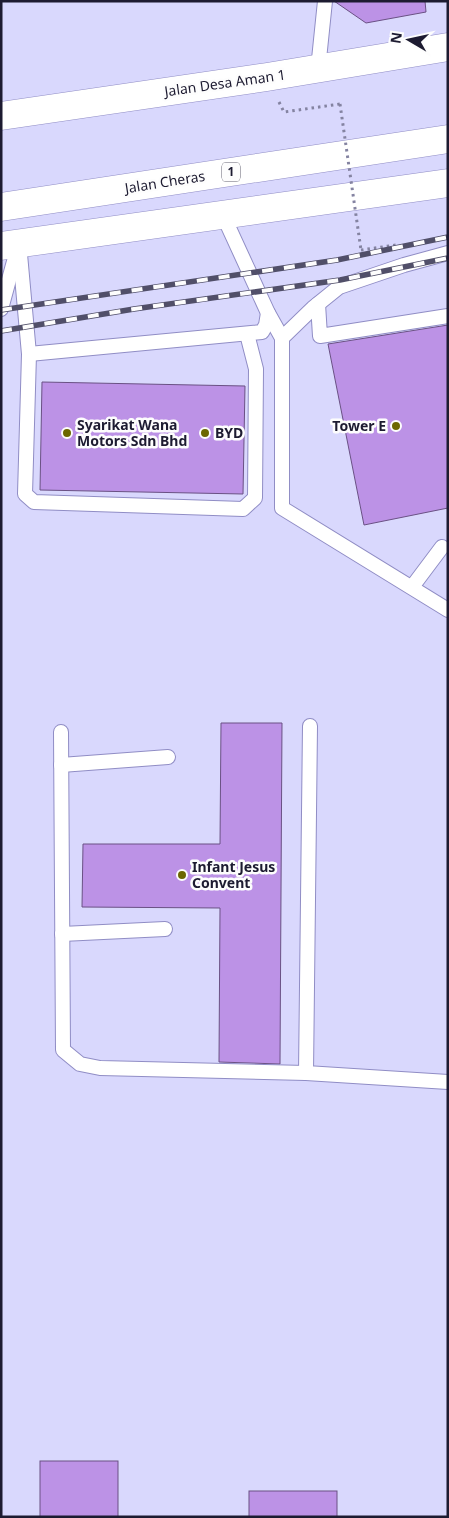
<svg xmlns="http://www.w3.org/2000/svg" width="449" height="1518" font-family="'Noto Sans',sans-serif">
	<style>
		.building { fill: #bc92e6; stroke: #6a5184 }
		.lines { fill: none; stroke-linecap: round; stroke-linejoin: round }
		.service-casing { stroke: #908dc5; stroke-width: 16 }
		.tertiary-casing { stroke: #908dc5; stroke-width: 29 }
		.trunk-casing { stroke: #908dc5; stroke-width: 29 }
		.path { stroke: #8483a1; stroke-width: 3; stroke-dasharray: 2.5 4; stroke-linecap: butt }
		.service { stroke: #fff; stroke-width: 14 }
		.tertiary { stroke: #fff; stroke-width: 28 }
		.trunk { stroke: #fff; stroke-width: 28 }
		.rail-casing { stroke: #514f69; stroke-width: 5.5 }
		.rail { stroke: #fdfdfd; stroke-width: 4; stroke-dasharray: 11; stroke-linecap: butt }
		.path-bridge { stroke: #8483a1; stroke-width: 3; stroke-dasharray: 2.5 4; stroke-linecap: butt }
		.poi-dot { fill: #6c6700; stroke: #fdfdfd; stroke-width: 2 }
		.labels { text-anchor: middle; stroke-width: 5; stroke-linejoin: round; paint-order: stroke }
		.shield { fill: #fdfdfd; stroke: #605f6e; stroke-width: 1 }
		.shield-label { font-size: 12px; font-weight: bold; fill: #1d1b31 }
		.street-label { font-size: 14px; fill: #1d1b31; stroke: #fdfdfd }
		.poi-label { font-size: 14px; font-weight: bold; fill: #1d1b31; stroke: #fdfdfd; text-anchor: start }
	</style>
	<rect width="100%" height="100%" fill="#d9d8fd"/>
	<g class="building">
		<polygon points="334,1 425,1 426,12 366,23"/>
		<polygon points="448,325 448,508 364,525 328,344"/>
		<polygon points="42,382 245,386 243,494 40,490"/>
		<polygon points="221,723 282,723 280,1064 219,1062 220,908 82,907 83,844 220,844"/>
		<rect x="40" y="1461" width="78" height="56"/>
		<rect x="249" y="1491" width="88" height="26"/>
	</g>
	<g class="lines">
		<g class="service-casing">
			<g id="service">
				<polyline points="318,69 325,1"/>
				<polyline points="223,215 268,313 282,338 282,508 448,610"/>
				<polyline points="19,243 29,354 25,494 34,502 243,509 255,498 256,369 247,334"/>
				<polyline points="318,304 320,336 448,316"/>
				<polyline points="1,309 16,254"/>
				<polyline points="282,338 313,308 339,287 404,265 448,253"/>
				<polyline points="29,354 262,332 266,325 268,313"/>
				<polyline points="412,587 442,547"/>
				<polyline points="310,726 306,1073 448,1082"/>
				<polyline points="61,732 63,1050 80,1064 100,1068 306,1073"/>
				<polyline points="61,765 168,757"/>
				<polyline points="62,934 165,929"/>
			</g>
		</g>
		<g class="tertiary-casing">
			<polyline id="tertiary" points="1,116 267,77 448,47"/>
		</g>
		<g class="trunk-casing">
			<g id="trunk">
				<polyline points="1,207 448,139"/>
				<polyline points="1,246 448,183"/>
			</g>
		</g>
		<g class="path">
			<polyline points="279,102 284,112 340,104"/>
			<polyline points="361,250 396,245"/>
		</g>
		<use href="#service" class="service"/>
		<use href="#tertiary" class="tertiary"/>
		<use href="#trunk" class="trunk"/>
		<g class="rail-casing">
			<g id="rail">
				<polyline points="1,310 337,260 448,237"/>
				<polyline points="1,331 134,309 340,280 448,258"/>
			</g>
		</g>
		<use href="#rail" class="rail"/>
		<polyline class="path-bridge" points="340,104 361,250"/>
	</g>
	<g class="poi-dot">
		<circle cx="396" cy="426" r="5"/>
		<circle cx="67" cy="433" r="5"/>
		<circle cx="205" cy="433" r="5"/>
		<circle cx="182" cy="875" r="5"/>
	</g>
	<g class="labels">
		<rect class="shield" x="222" y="162.5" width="18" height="19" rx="4"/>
		<g class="shield-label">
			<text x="231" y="176">1</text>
		</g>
		<g class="street-label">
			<text transform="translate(225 83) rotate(-8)" y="5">Jalan Desa Aman 1</text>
			<text transform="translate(165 182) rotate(-9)" y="5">Jalan Cheras</text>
		</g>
		<g class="poi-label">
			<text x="77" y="430">Syarikat Wana<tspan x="77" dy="16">Motors Sdn Bhd</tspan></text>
			<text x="386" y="431" text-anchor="end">Tower E</text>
			<text x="215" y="438">BYD</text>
			<text x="192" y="872">Infant Jesus<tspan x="192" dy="16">Convent</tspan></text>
		</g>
	</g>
	<rect width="449" height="1518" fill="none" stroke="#1d1b31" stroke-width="5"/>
	<g transform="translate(409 40) rotate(279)" stroke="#fdfdfd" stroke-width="4" paint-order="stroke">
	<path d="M0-4L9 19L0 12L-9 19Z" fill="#1d1b31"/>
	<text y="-8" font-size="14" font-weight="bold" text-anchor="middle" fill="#1d1b31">N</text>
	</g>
</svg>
